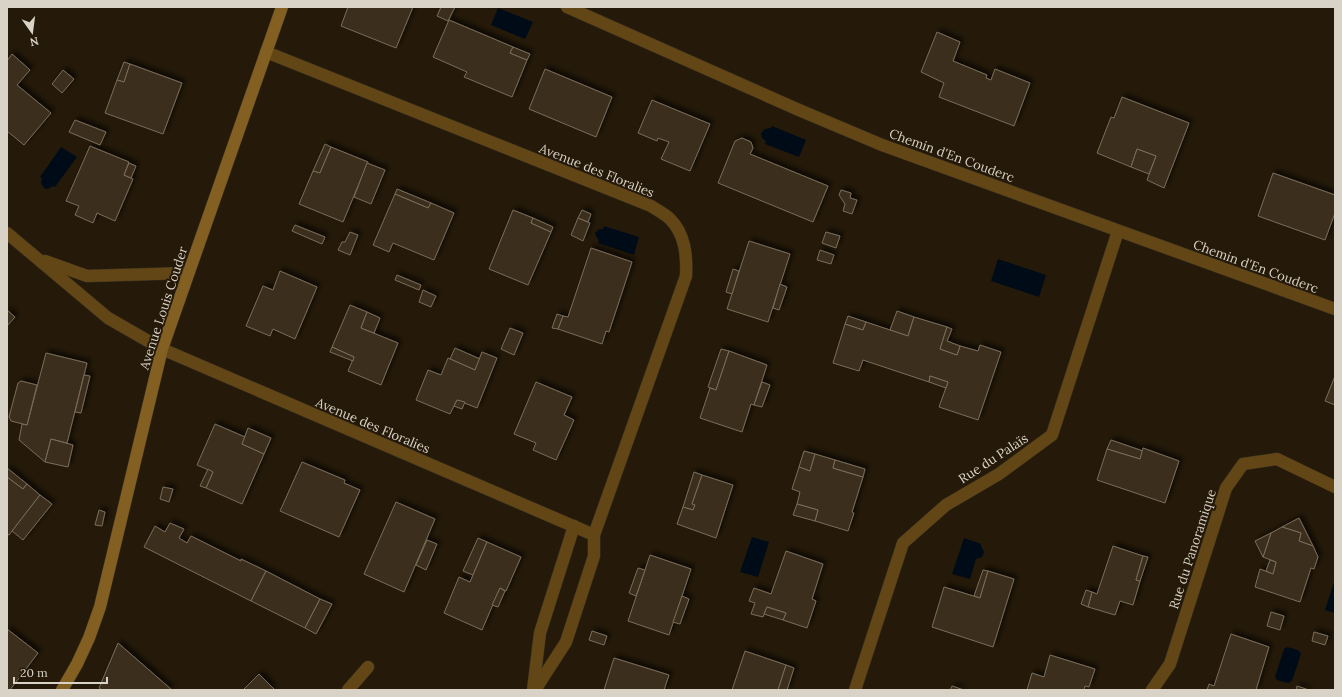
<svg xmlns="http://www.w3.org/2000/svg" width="1342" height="697" font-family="Lora,serif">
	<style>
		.water { fill: #000b18 }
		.building { fill: #3a2f1d; stroke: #7a6d59; filter: url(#shadow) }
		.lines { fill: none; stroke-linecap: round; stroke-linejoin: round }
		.lane-casing { stroke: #3e3424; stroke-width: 13 }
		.street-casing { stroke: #3e3424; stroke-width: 13 }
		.secondary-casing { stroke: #3e3424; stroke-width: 13 }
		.lane { stroke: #624615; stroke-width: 12 }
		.street { stroke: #624615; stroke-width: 12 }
		.secondary { stroke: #835f22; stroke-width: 12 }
		.labels { text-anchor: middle; stroke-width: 4; stroke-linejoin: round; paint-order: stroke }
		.street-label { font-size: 13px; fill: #d9d2c7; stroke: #251a09 }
	</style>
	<defs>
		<filter id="shadow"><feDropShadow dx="3.5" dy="-3.5" stdDeviation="2" flood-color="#0009"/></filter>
	</defs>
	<rect width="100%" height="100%" fill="#251a09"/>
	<g class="water">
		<polygon points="498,8 533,22 525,39 491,25"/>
		<polygon points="772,126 806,140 799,157 765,144 766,141 762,138 761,133 765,129 771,128"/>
		<polygon points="61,147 77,157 55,187 53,186 48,189 44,188 41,183 42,178 40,177"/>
		<polygon points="604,226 639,237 634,255 598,243 599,240 597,238 595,233 599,229 603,229"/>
		<polygon points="998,259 1046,275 1039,297 991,281"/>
		<polygon points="752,537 769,542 758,577 740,572"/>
		<polygon points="964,538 981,544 981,546 984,552 982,557 976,559 970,579 952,574"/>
		<polygon points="1335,579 1335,613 1325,610"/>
		<polygon points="1287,647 1298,650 1301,654 1292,681 1288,683 1277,680 1275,677 1284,649"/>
	</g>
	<g class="building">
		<polygon points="348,7 413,7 396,48 341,26"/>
		<polygon points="441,7 455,7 448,21 437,16"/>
		<polygon points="449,20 513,47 510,53 527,60 512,97 464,77 467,72 433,57"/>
		<polygon points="937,32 960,42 953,61 987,75 986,78 991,80 995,69 1030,83 1014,126 939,97 944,83 921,72"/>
		<polygon points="513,47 530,54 527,60 510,53"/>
		<polygon points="12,54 30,70 17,85 51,113 24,145 7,131 7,61"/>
		<polygon points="124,62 130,64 124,82 117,80"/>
		<polygon points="130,64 182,83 163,134 105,113 117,80 124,82"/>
		<polygon points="545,69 612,97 596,137 529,109"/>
		<polygon points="63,70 74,79 62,93 52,84"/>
		<polygon points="1122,97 1189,123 1164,188 1147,180 1156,156 1137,149 1131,167 1097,153 1111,117 1114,118"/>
		<polygon points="652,100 710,124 690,171 661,159 669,142 658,138 657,141 638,133"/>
		<polygon points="75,120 106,132 100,145 69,132"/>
		<polygon points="742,138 751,142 753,148 750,154 828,186 813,222 718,183 735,141"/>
		<polygon points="325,144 331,147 320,173 313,171"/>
		<polygon points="90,146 129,162 124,175 133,179 115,221 97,213 93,223 75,215 79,206 66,201"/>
		<polygon points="331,147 368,162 343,222 299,204 313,171 320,173"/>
		<polygon points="1137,149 1156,156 1149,174 1131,167"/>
		<polygon points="129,163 136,166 131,178 124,175"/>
		<polygon points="367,163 385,170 371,204 354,197"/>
		<polygon points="1273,173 1335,195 1335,213 1325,240 1258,216"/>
		<polygon points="397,189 431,203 428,208 395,194"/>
		<polygon points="841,190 851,193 850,198 857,200 852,214 843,211 845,204 839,195"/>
		<polygon points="395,194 428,208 431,203 454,213 434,260 393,243 389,252 373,245"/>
		<polygon points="513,210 533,218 531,223 551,232 528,285 489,269"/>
		<polygon points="582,210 591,214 588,222 578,218"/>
		<polygon points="533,218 553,227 551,232 531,223"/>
		<polygon points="578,218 590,223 583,241 571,235"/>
		<polygon points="295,225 325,237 322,244 292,231"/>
		<polygon points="350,232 358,235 350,255 338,250 342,242 345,242"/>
		<polygon points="826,232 840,236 836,248 822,243"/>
		<polygon points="749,241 790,254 768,322 727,309"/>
		<polygon points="591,248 632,262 609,332 606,331 602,344 558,329 563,316 568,317"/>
		<polygon points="820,250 834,255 831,264 817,260"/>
		<polygon points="733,269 739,271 732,294 726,292"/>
		<polygon points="280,271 317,287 295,339 273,329 270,336 246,326 263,286 273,290"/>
		<polygon points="397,275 421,285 419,290 395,280"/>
		<polygon points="780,284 787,287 779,310 773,308"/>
		<polygon points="423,290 436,296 431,307 419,302"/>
		<polygon points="350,305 367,312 361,328 398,343 381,385 348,371 354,357 332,347"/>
		<polygon points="7,310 15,317 7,326"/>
		<polygon points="897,311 914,317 908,336 890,330"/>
		<polygon points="367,312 380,318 374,333 361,328"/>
		<polygon points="557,314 563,316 558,329 552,328"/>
		<polygon points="848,316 866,322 863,330 845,324"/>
		<polygon points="914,317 947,327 940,349 957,355 960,346 978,351 980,345 1001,352 978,420 939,407 948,382 930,376 929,382 863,360 859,371 833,363 845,324 863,330 866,322 908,336"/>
		<polygon points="947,327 952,329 947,341 960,346 957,355 940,349"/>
		<polygon points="510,328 523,333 514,355 501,349"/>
		<polygon points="332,347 354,357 353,361 330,352"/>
		<polygon points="455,348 480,359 475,370 450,359"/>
		<polygon points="721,349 729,351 716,390 708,387"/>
		<polygon points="729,351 767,365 754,405 751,404 742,432 700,418 710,388 716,390"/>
		<polygon points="482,352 497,358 477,408 457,400 450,414 416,400 428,370 441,375 448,358 475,370"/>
		<polygon points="46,353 87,363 67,443 51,439 45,462 19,440 22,424 27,425"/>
		<polygon points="84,375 90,376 81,413 75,412"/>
		<polygon points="930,376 948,382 946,388 929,382"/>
		<polygon points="1335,376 1335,405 1325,401"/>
		<polygon points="21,381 37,385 27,425 11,421 9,417 18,383"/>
		<polygon points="536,382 572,397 564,415 574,420 556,460 533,450 536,443 514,434"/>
		<polygon points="762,382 770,385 762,407 754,405"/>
		<polygon points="457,400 465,402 462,409 454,406"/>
		<polygon points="215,424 245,437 242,444 264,454 242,504 206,488 213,472 197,465"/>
		<polygon points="248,428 271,438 264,454 242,444"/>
		<polygon points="51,439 73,445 68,467 45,462"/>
		<polygon points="1111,440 1143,451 1140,459 1107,449"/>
		<polygon points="1143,448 1179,461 1165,503 1097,480 1107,449 1140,459"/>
		<polygon points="804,451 815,454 810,471 799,467"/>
		<polygon points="815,454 835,460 833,468 863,477 852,512 854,513 848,531 815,521 818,510 797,504 800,492 792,489 799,467 810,471"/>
		<polygon points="835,460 865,469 863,477 833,468"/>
		<polygon points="302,462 345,480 344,483 360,490 339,537 280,511"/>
		<polygon points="7,468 27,484 23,489 7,477"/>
		<polygon points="208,469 213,472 206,488 200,486"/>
		<polygon points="694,472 702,475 692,504 695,505 693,510 683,507"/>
		<polygon points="702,475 733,485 716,538 677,524 683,507 693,510 695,505 692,504"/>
		<polygon points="7,477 23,489 27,484 40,495 9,535 7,534"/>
		<polygon points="163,487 173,489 169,502 160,499"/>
		<polygon points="40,495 52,504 23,540 12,531"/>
		<polygon points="396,502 435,519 404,592 364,574"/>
		<polygon points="797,504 818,510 815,521 793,515"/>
		<polygon points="99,510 105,512 102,526 95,525"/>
		<polygon points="1299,518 1313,546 1299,541 1301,533 1282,527"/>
		<polygon points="170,523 184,529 179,538 187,543 191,536 241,561 241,559 266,571 251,601 144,547 155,526 165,532"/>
		<polygon points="1282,527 1301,533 1299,541 1313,546 1318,557 1314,569 1311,568 1300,602 1255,587 1260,569 1273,574 1276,562 1263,557 1271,533"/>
		<polygon points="1271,533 1263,557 1255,541"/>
		<polygon points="478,538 487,542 473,575 463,571"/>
		<polygon points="427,540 437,544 426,570 416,565"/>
		<polygon points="487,542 521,557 506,591 500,588 482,630 444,613 459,577 470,582"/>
		<polygon points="1113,546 1143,556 1136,580 1140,581 1133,605 1120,601 1115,615 1088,607 1092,592 1097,594"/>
		<polygon points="786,551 823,564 812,599 816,601 807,628 783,620 786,613 767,607 763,617 751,614 755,603 749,601 754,588 771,594"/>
		<polygon points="650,555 691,569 669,635 628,621"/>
		<polygon points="1143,556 1148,557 1140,581 1136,580"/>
		<polygon points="1270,560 1276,562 1273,574 1266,571"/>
		<polygon points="638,568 645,570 636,596 629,593"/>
		<polygon points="983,570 988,571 980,598 974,596"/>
		<polygon points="266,571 320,599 305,628 251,601"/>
		<polygon points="988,571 1014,579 993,647 932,627 944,587 980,598"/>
		<polygon points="500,588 505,591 498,607 492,605"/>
		<polygon points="1086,590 1092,592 1088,607 1081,604"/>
		<polygon points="682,596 689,599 680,624 673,622"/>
		<polygon points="320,599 332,604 316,634 305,628"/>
		<polygon points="767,607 786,613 783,620 764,614"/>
		<polygon points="1271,612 1284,616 1280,630 1267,626"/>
		<polygon points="7,629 38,653 10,690 7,690"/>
		<polygon points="592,631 607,636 604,645 589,640"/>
		<polygon points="1314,632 1328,636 1325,645 1312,641"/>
		<polygon points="1231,634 1269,647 1256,690 1207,690 1209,684 1214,686"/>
		<polygon points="118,643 172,690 102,690 99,688"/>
		<polygon points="745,651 786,665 778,690 732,690"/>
		<polygon points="1050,655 1095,669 1089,687 1085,686 1084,690 1027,690 1032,673 1044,677"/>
		<polygon points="614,658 669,675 664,690 604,690"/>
		<polygon points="786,665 794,668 787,690 778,690"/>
		<polygon points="259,674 275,690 243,690"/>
		<polygon points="952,686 964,690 950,690"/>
		<polygon points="1297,686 1309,690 1296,690"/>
	</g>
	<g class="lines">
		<g class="lane-casing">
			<polyline id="lane" points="348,690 368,667"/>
		</g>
		<g class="street-casing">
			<g id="street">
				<polyline points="567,7 799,110 882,145 1335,309"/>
				<path d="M266,52L651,206C657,210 665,214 670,219C685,234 687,255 686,276L594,535V556L566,642L535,690"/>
				<polyline points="7,233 108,318 162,349 594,535"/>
				<polyline points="45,261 87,276 188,273"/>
				<polyline points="533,690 540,633 574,526"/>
				<polyline points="855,690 903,543 946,505 999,474 1052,435 1118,231"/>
				<polyline points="1152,690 1170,664 1226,488 1243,464 1277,459 1335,487"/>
			</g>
		</g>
		<g class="secondary-casing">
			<polyline id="secondary" points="62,690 77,664 89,638 100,607 162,349 282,7"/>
		</g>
		<use href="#lane" class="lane"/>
		<use href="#street" class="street"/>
		<use href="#secondary" class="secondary"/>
	</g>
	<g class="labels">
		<g class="street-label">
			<text transform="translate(952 155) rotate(20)" y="5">Chemin d'En Couderc</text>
			<text transform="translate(597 170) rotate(22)" y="5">Avenue des Floralies</text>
			<text transform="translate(1256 266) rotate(20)" y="5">Chemin d'En Couderc</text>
			<text transform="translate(163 308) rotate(-72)" y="5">Avenue Louis Couder</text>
			<text transform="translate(373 425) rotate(23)" y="5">Avenue des Floralies</text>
			<text transform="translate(993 458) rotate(-33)" y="5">Rue du Palaïs</text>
			<text transform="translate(1192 549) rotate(-72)" y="5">Rue du Panoramique</text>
		</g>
	</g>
	<rect width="1342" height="697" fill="none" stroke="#d9d2c7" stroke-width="16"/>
	<g transform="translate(32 32) rotate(166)" stroke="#251a09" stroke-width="3" paint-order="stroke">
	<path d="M0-3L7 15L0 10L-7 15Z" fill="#d9d2c7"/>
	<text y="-6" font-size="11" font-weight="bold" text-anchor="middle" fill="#d9d2c7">N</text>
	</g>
	<path d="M14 677v6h93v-6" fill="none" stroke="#d9d2c7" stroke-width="2"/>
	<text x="20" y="677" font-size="12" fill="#d9d2c7" stroke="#251a09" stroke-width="3" paint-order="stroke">20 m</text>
</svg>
